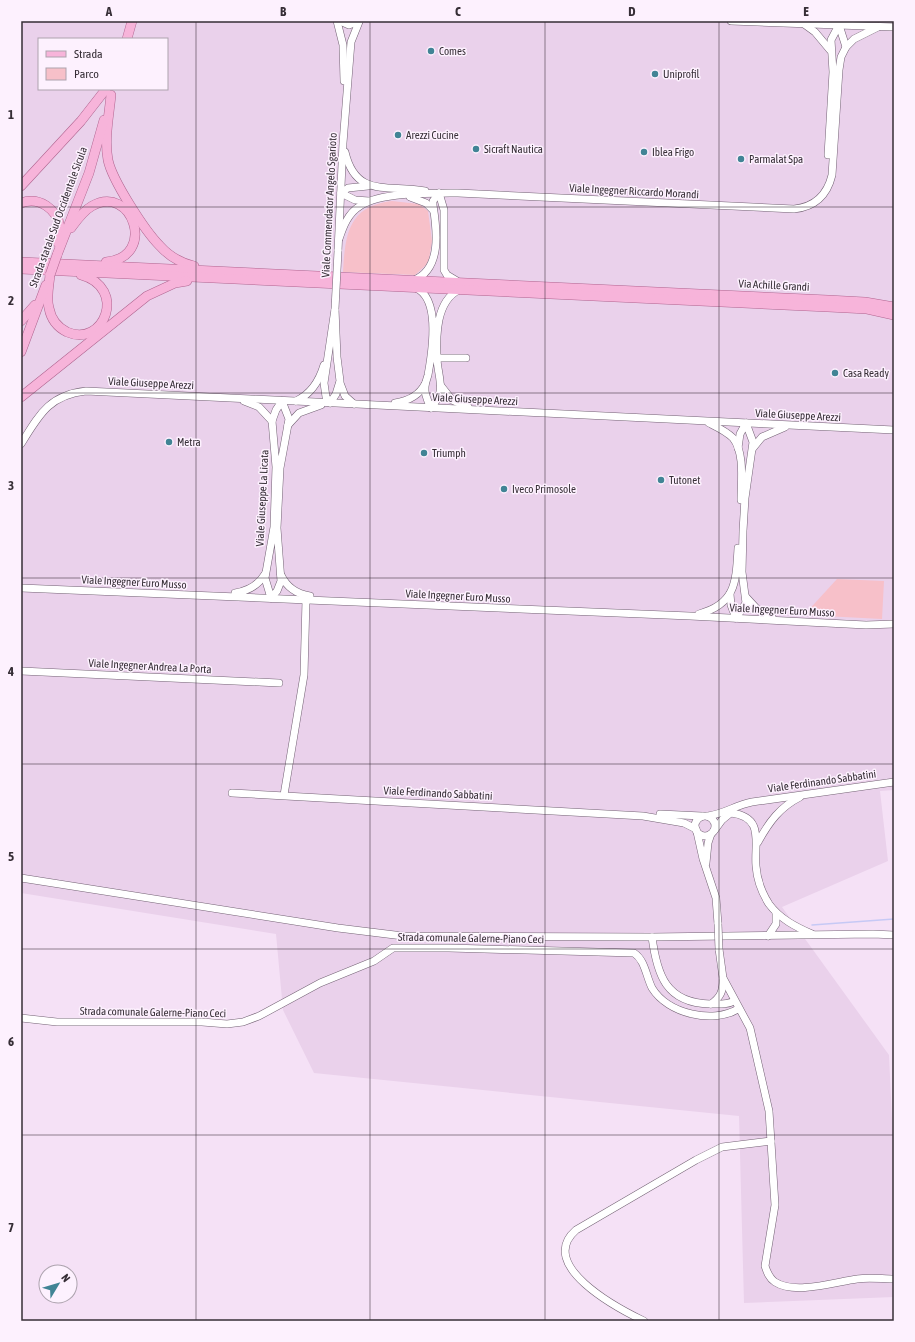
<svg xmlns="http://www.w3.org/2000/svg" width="915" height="1342" font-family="'Asap Condensed',sans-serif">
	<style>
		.built { fill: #ead1eb; fill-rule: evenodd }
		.green { fill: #f7c0c9 }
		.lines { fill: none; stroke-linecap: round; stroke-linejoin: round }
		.stream { stroke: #c6c9f5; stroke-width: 1.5 }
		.minor-casing { stroke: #736274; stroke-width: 8 }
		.major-casing { stroke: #b06590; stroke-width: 10 }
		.minor { stroke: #fff; stroke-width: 7 }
		.major { stroke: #f7b4da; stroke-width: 9 }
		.minor-bridge-casing { stroke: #736274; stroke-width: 8; stroke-linecap: butt }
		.major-bridge-casing { stroke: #b06590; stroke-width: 10; stroke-linecap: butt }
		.minor-bridge { stroke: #fff; stroke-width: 7 }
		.major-bridge { stroke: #f7b4da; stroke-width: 9 }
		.grid { fill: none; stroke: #362e36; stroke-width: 1; stroke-opacity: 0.55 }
		.poi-dot { fill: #418495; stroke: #fdf1fe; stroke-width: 1.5 }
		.labels { text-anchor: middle; stroke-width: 3; stroke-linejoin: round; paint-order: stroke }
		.poi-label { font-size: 11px; fill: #362e36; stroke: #fdf1fe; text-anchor: start }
		.street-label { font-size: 11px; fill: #362e36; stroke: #fdf1fe }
		.neatline { fill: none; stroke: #362e36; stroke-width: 1.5 }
		.grid-label { font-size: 13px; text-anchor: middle; font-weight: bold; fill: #362e36 }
	</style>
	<rect width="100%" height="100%" fill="#f5e1f6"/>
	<path class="built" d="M21,21H894V790L880,791L888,861L782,907L889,1055L894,1163V1297L744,1303L739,1116L314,1073L283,1010L276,934L21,893ZM39,39H167V89H39Z"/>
	<g class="green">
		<path d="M392,201L419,204L428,211L432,241L429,259L426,265L415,275L343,272C345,235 348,206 392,201Z"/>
		<polygon points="837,579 884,581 882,619 804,615"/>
	</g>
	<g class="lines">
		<polyline class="stream" points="812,925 894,919"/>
		<g class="minor-casing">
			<g id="minor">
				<polyline points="337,21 343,45 344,81"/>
				<polyline points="340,21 349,25 359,21"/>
				<polyline points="731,21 894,27"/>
				<polyline points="804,24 815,32 830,50"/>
				<polyline points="846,47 854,39 878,27"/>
				<path d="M345,152C356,199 389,184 425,191"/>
				<polyline points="828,155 833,72 831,40 839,25"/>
				<polyline points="368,186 348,188 341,193 355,200 369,201"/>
				<polyline points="439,193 444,210 444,270 447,275 457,281"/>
				<polyline points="410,197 426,203 433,210"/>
				<path d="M339,239C343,227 348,213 360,206C380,192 433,193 458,193L794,209C814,207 827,196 832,175L839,70L841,57L846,47L839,25"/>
				<polyline points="338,251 343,143 351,42 359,22"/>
				<path d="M414,280C442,269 437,230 433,205V201L439,193"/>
				<path d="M416,288C441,299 432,353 428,375C427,379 425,383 425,387C424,394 428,402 431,408C435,403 439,398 440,392C442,381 437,369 437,358C436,336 436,301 459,290"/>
				<polygon points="335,309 337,357 340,381 336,394 330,403 326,397 324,383"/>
				<polyline points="432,358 466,358"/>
				<polyline points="340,383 345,396 354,404"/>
				<polyline points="441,386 452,400 468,407"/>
				<polyline points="244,401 259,407 272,421"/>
				<polygon points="282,401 289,419 280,468 277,528 281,581 277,591 271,598 265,578 274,527 276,467 272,421 276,410"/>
				<path d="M296,401C311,394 319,382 324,365"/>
				<path d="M395,403C407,401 419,396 425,384"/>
				<path d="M709,423C717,427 726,431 733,438C745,453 741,482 741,500"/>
				<polyline points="288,425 299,413 321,405"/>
				<path d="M21,444C39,415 49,395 86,391L894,430"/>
				<polyline points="753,448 762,437 785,427"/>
				<path d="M281,575C287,588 297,594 310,596"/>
				<polyline points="21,588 690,616 866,625 894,624"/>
				<path d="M235,593C248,591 258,586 265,574"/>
				<polyline points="730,594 731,605 736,618 746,603 742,572 743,531 745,498 753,442 746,423 740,434 738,448"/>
				<polyline points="746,597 758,610 772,617"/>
				<path d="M699,614C736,604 736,582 738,548"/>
				<polyline points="21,671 279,683"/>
				<polyline points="232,793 643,816 684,823 696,829"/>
				<polyline points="284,795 304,675 306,600"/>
				<path d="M731,813C765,817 754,843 756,866C757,880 762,893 769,904C780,919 796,927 812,934"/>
				<polyline points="660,814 702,816"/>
				<path d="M708,816C724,814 736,805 752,802L894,782"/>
				<circle cx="705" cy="826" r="10"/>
				<polyline points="714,831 722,820 733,811"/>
				<polyline points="697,832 703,859 716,898 718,924"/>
				<path d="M758,842C769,822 780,807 800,797"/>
				<polyline points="706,863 708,843 711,834"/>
				<polyline points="21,878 338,928 403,936 652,937 873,934 894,935"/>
				<polyline points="768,936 776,924 776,913"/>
				<path d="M652,937C657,975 666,1003 710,1004C719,1004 727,1005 734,1001"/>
				<path d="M719,949L723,978L750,1028L769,1111L775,1205L765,1266C767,1272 769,1278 775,1282C795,1295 835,1282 857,1279C869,1277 882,1279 894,1279"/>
				<path d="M711,1004C721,997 723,991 723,979"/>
				<path d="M21,1018L57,1022H202L227,1024L243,1022L259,1016L320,983L374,961L393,948H449L634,953C645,960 646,976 652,988C668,1014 713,1024 738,1009"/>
				<path d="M644,1321C617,1308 536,1265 576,1230L696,1160L722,1147L771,1141"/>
			</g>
		</g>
		<g class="major-casing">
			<g id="major">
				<polyline points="127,39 132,21"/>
				<path d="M111,95C109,116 104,139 108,160C112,180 145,231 160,246C169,256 181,263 194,266"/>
				<polyline points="21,186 81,121 106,89"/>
				<path d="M21,203C39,196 57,209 60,227C61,232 58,237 58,243"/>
				<path d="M71,228C77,220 83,211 92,206C132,183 158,257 106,262"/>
				<polyline points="57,255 89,173 104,120"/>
				<polyline points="21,262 828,300 865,302 894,307"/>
				<polyline points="21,269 828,307 867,309 894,315"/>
				<path d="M50,275C49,286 46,298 49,308C51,319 57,327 67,332C104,348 128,288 81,275"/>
				<polyline points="21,321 35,305"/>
				<polyline points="21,352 46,285"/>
				<polyline points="21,397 147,296 175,283 187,281"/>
			</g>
		</g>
		<use href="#minor" class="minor"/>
		<use href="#major" class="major"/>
		<g class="minor-bridge-casing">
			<g id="minor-bridge">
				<polyline points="335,309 338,251"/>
				<polyline points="718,924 719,949"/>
			</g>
		</g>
		<g class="major-bridge-casing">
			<polyline id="major-bridge" points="50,275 57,255"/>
		</g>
		<use href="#minor-bridge" class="minor-bridge"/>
		<use href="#major-bridge" class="major-bridge"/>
	</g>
	<path class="grid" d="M196,21V1321M370,21V1321M545,21V1321M719,21V1321M21,207H894M21,393H894M21,578H894M21,764H894M21,949H894M21,1135H894"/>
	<g class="poi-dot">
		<circle cx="431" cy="51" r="4"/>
		<circle cx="655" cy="74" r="4"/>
		<circle cx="398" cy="135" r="4"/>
		<circle cx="476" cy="149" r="4"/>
		<circle cx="644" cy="152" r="4"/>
		<circle cx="741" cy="159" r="4"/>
		<circle cx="835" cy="373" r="4"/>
		<circle cx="169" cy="442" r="4"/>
		<circle cx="424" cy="453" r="4"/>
		<circle cx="661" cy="480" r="4"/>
		<circle cx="504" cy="489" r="4"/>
	</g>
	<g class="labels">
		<g class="poi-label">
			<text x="439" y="55">Comes</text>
			<text x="663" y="78">Uniprofil</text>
			<text x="406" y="139">Arezzi Cucine</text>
			<text x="484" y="153">Sicraft Nautica</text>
			<text x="652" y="156">Iblea Frigo</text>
			<text x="749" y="163">Parmalat Spa</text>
			<text x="843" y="377">Casa Ready</text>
			<text x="177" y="446">Metra</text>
			<text x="432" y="457">Triumph</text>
			<text x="669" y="484">Tutonet</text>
			<text x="512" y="493">Iveco Primosole</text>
		</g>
		<g class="street-label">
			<text transform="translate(634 191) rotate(3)" y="4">Viale Ingegner Riccardo Morandi</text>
			<text transform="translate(329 205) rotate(-87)" y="4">Viale Commendator Angelo Sgarioto</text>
			<text transform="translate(58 217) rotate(-70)" y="4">Strada statale Sud Occidentale Sicula</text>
			<text transform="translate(774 285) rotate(3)" y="4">Via Achille Grandi</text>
			<text transform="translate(151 383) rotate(3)" y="4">Viale Giuseppe Arezzi</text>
			<text transform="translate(475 399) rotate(3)" y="4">Viale Giuseppe Arezzi</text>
			<text transform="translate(798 415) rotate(3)" y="4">Viale Giuseppe Arezzi</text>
			<text transform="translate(262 498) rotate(-87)" y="4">Viale Giuseppe La Licata</text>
			<text transform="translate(134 582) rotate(3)" y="4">Viale Ingegner Euro Musso</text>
			<text transform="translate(458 596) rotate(3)" y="4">Viale Ingegner Euro Musso</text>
			<text transform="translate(782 610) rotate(3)" y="4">Viale Ingegner Euro Musso</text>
			<text transform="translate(150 666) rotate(3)" y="4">Viale Ingegner Andrea La Porta</text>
			<text transform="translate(822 781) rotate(-8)" y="4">Viale Ferdinando Sabbatini</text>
			<text transform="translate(438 793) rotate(3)" y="4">Viale Ferdinando Sabbatini</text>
			<text transform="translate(471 938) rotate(1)" y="4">Strada comunale Galerne-Piano Ceci</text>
			<text transform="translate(153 1012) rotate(1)" y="4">Strada comunale Galerne-Piano Ceci</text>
		</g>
	</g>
	<rect width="915" height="1342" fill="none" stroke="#fdf1fe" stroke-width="44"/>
	<rect x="38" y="38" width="130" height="52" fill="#fdf1fe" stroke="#ada3ae"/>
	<rect x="46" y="51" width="20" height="6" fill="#f7b4da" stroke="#ada3ae"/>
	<text x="74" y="58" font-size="12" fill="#362e36">Strada</text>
	<rect x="46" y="68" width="20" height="12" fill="#f7c0c9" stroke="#ada3ae"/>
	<text x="74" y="78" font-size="12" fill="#362e36">Parco</text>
	<g transform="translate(58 1284) rotate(52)"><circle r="19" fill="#fdf1fe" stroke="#ada3ae"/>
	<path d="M0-3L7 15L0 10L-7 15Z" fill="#418495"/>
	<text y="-6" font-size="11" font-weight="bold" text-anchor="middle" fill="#362e36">N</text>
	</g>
	<rect x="22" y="22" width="871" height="1298" class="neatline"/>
	<g class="grid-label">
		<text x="109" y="16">A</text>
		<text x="283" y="16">B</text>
		<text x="458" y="16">C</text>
		<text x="632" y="16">D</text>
		<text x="806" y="16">E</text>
		<text x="11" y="119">1</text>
		<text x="11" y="305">2</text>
		<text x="11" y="490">3</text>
		<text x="11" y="676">4</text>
		<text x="11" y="861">5</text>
		<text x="11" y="1046">6</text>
		<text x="11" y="1232">7</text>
	</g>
</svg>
